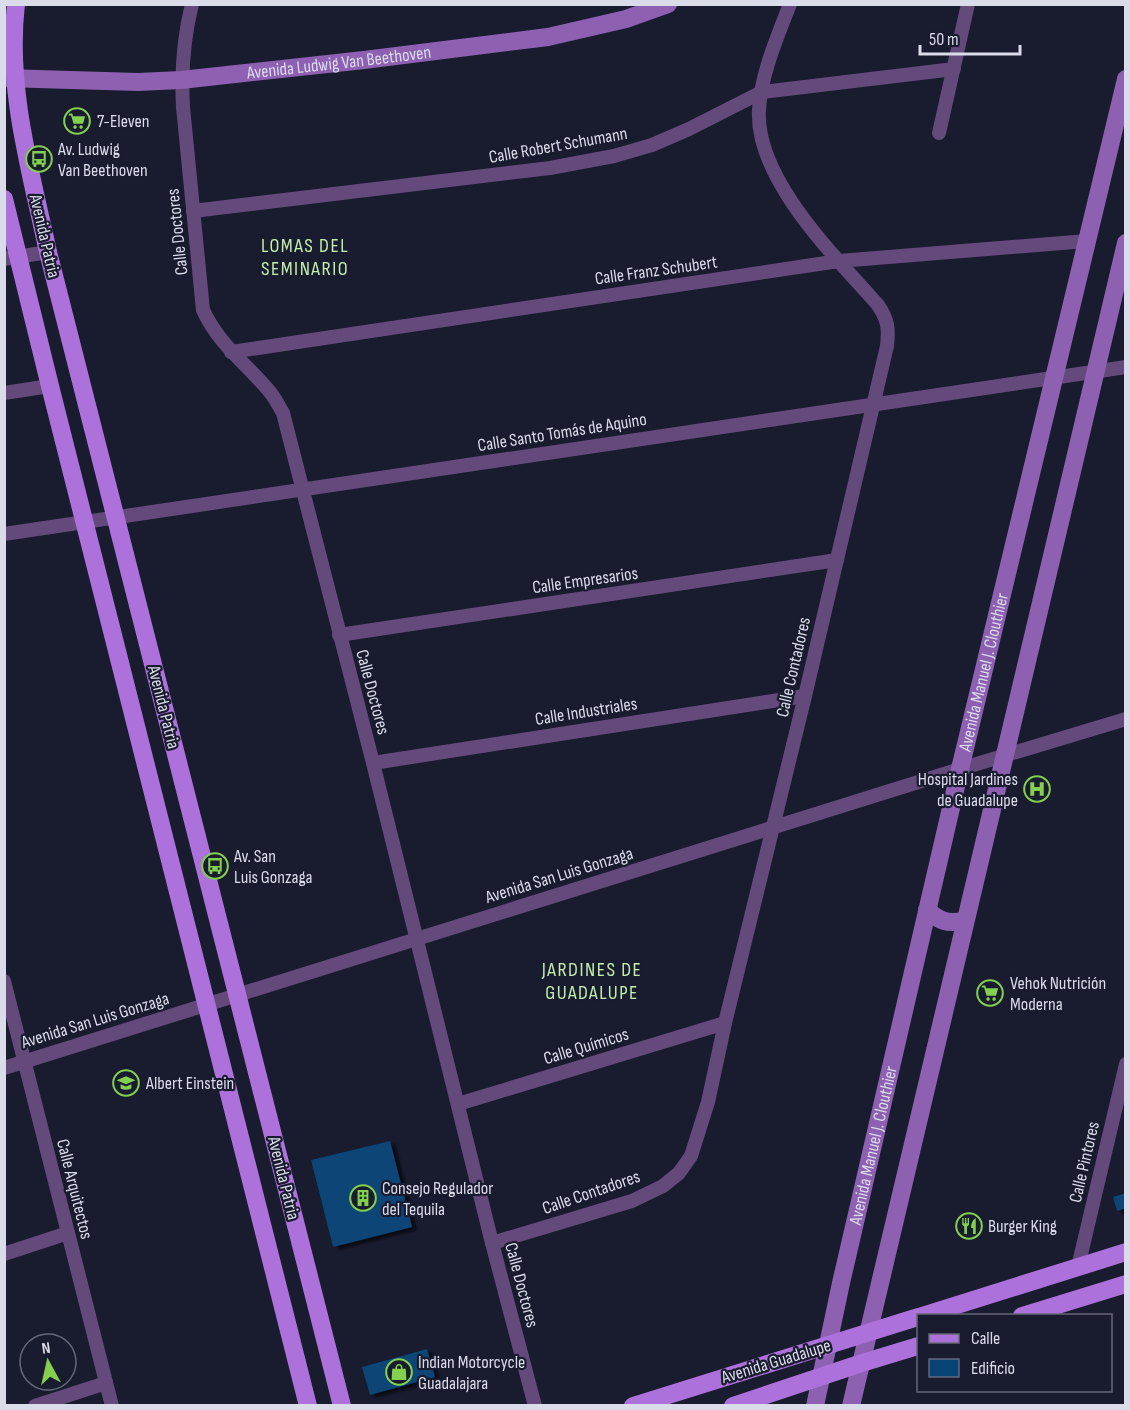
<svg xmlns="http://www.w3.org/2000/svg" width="1130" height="1410" font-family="'Sofia Sans Condensed',sans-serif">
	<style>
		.building { fill: #094477; filter: url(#shadow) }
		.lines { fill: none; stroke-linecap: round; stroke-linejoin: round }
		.street { stroke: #64497b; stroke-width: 14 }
		.secondary { stroke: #8d60b1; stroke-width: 18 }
		.primary { stroke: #ac71da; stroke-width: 18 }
		.labels { text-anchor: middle; stroke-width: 4.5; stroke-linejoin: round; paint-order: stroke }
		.street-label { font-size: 18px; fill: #dadcea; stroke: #191b2f }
		.poi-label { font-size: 18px; fill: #dadcea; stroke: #191b2f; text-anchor: start }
		.neighbourhood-label { font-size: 20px; letter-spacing: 1.5px; fill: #c3eeab; stroke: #191b2f }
	</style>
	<defs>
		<filter id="shadow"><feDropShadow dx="5" dy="3" stdDeviation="1.5" flood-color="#0009"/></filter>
	</defs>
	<rect width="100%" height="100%" fill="#191b2f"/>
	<g class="building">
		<polygon points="390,1141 412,1227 333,1247 311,1160"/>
		<polygon points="1126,1193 1126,1208 1117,1211 1113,1197"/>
		<polygon points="427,1349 435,1377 370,1395 362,1367"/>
	</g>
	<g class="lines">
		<g class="street">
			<path d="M192,4C183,40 181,71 183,107L203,310C219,345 247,364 270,392C275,398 279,406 283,413L373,763L492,1243L535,1406"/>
			<polyline points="939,133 968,4"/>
			<polyline points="193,211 550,168 614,156 652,145 689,129 762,92 954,69"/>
			<polyline points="4,259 48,252"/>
			<polyline points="231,352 839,261 1087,241"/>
			<polyline points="4,393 50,386"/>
			<polyline points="4,534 1126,367"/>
			<polyline points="339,635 837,560"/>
			<polyline points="373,763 805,696"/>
			<polyline points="4,981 112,1406"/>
			<polyline points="4,1068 960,769 1126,719"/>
			<polyline points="458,1104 725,1023"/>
			<path d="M492,1243L632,1201L663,1186L679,1173L691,1156L708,1102L725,1023L805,696L887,346C889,328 888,320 878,305C835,256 755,179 759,110C761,74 777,38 790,4"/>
			<polyline points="4,1254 68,1233"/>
			<polyline points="1078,1267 1126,1064"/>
			<polyline points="35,1406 106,1383"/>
		</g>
		<g class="secondary">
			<path id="s1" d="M4,78L138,82L181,80L364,60L548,37L626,19L668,4"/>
			<path d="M927,910C939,921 949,925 965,920"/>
			<path id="s2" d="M815,1406L841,1283L960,769L1126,79"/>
			<polyline points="851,1406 1126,243"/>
		</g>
		<g class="primary">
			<path d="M16,4C6,88 31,172 48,252L342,1406"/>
			<polyline points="4,199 50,386 308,1406"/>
			<polyline points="922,1316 1126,1252"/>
			<polyline points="1022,1316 1126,1284"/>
			<polyline points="633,1406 918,1317"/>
			<polyline points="733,1406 862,1363 918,1346"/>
		</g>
	</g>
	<defs>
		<g id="supermarket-ring" transform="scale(1.35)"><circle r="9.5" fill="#191b2f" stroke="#83d04f" stroke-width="1.5"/><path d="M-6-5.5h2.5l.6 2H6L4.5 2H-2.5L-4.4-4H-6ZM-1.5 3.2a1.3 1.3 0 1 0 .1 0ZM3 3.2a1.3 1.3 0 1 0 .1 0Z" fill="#83d04f"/></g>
		<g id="bus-ring" transform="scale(1.35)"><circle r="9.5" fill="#191b2f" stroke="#83d04f" stroke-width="1.5"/><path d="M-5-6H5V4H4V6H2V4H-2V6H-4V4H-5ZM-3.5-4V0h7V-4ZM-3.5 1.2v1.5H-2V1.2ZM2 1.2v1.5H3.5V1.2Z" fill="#83d04f"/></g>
		<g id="hospital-ring" transform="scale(1.35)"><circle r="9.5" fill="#191b2f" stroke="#83d04f" stroke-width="1.5"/><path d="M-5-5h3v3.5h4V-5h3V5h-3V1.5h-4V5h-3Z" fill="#83d04f"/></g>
		<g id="school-ring" transform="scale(1.35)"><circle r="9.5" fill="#191b2f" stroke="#83d04f" stroke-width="1.5"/><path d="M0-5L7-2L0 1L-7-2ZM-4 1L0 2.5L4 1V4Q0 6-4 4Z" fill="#83d04f"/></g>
		<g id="building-ring" transform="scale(1.35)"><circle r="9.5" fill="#191b2f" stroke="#83d04f" stroke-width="1.5"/><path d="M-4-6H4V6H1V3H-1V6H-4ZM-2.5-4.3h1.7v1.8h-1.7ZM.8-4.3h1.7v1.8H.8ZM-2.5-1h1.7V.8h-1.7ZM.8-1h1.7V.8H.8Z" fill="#83d04f"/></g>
		<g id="restaurant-ring" transform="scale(1.35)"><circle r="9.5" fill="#191b2f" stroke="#83d04f" stroke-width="1.5"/><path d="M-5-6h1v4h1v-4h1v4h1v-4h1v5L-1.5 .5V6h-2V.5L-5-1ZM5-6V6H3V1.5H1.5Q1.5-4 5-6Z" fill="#83d04f"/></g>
		<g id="shop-ring" transform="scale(1.35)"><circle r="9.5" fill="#191b2f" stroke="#83d04f" stroke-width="1.5"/><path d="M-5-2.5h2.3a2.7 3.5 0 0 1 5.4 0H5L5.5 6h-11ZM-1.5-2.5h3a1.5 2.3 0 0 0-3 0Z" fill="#83d04f"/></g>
	</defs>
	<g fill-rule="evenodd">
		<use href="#supermarket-ring" x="77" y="121"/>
		<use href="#bus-ring" x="39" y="159"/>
		<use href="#hospital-ring" x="1037" y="789"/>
		<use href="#bus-ring" x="215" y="866"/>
		<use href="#supermarket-ring" x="990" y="993"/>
		<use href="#school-ring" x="126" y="1083"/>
		<use href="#building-ring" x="363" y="1198"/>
		<use href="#restaurant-ring" x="969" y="1226"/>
		<use href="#shop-ring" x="399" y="1372"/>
	</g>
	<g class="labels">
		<g class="street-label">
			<text dy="6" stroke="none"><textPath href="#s1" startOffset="336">Avenida Ludwig Van Beethoven</textPath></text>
			<text transform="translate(558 145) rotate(-10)" y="6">Calle Robert Schumann</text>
			<text transform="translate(177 232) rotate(-96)" y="6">Calle Doctores</text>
			<text transform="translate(45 236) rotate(77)" y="6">Avenida Patria</text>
			<text transform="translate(656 270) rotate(-8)" y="6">Calle Franz Schubert</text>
			<text transform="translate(562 432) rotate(-9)" y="6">Calle Santo Tomás de Aquino</text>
			<text transform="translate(585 580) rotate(-8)" y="6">Calle Empresarios</text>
			<text transform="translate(793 667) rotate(-77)" y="6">Calle Contadores</text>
			<text dy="6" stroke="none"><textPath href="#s2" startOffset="753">Avenida Manuel J. Clouthier</textPath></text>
			<text transform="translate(373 692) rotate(75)" y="6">Calle Doctores</text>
			<text transform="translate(164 707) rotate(76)" y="6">Avenida Patria</text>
			<text transform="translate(586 711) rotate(-9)" y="6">Calle Industriales</text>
			<text transform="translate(559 875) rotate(-17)" y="6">Avenida San Luis Gonzaga</text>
			<text transform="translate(95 1020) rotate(-17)" y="6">Avenida San Luis Gonzaga</text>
			<text transform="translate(586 1046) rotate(-17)" y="6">Calle Químicos</text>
			<text dy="6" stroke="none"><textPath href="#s2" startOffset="267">Avenida Manuel J. Clouthier</textPath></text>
			<text transform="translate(1084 1162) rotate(-77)" y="6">Calle Pintores</text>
			<text transform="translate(284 1178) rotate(76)" y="6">Avenida Patria</text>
			<text transform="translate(75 1189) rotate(76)" y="6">Calle Arquitectos</text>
			<text transform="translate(591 1192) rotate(-19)" y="6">Calle Contadores</text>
			<text transform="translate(522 1285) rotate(75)" y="6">Calle Doctores</text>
			<text transform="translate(776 1361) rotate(-17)" y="6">Avenida Guadalupe</text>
		</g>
		<g class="poi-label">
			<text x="97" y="127">7-Eleven</text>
			<text x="58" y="155">Av. Ludwig<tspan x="58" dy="21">Van Beethoven</tspan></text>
			<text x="1018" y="785" text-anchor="end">Hospital Jardines<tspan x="1018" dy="21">de Guadalupe</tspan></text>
			<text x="234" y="862">Av. San<tspan x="234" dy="21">Luis Gonzaga</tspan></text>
			<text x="1010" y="989">Vehok Nutrición<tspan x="1010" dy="21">Moderna</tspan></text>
			<text x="146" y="1089">Albert Einstein</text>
			<text x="382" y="1194">Consejo Regulador<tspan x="382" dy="21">del Tequila</tspan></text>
			<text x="988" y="1232">Burger King</text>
			<text x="418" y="1368">Indian Motorcycle<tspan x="418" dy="21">Guadalajara</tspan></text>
		</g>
		<g class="neighbourhood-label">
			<text x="305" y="252">LOMAS DEL<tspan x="305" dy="23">SEMINARIO</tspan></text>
			<text x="592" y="976">JARDINES DE<tspan x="592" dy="23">GUADALUPE</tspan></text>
		</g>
	</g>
	<rect width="1130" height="1410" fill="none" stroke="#dadcea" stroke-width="12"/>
	<rect x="917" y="1314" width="195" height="78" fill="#191b2f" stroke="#66687a" stroke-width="1.5"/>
	<rect x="929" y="1334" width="30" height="9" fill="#ac71da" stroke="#66687a" stroke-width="1.5"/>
	<text x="971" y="1344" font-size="18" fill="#dadcea">Calle</text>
	<rect x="929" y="1359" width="30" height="18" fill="#094477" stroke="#66687a" stroke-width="1.5"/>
	<text x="971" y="1374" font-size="18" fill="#dadcea">Edificio</text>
	<g transform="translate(48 1362) rotate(352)"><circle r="28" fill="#191b2f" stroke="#66687a" stroke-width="1.5"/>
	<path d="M0-4.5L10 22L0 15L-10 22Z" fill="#83d04f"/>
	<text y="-9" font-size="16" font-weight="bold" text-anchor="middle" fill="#dadcea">N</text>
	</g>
	<path d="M920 45v9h100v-9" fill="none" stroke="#dadcea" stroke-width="3"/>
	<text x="929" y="45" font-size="18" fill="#dadcea" stroke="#191b2f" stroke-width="4.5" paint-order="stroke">50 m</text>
</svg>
